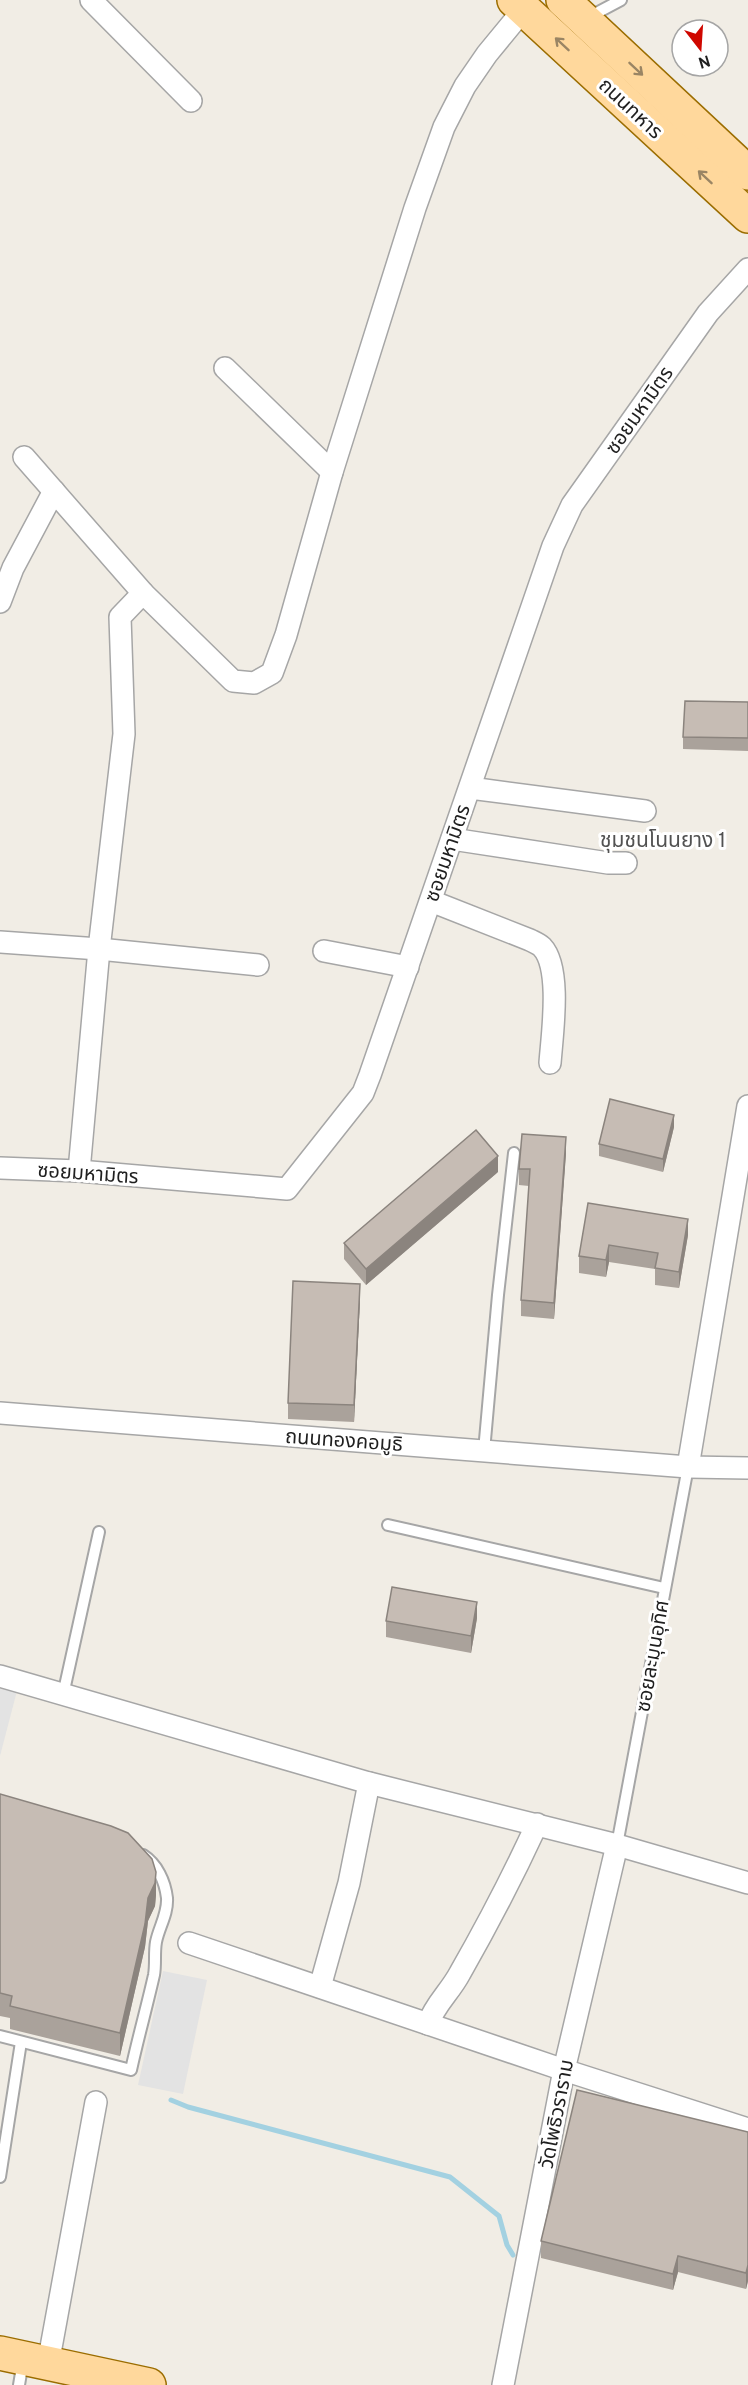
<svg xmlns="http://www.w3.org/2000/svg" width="748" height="2385" font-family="Overpass,'Noto Sans Thai',sans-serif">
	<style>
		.parking { fill: #e3e3e3 }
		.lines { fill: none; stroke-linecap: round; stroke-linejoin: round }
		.stream { stroke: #a3d1e1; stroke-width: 5 }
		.lane-casing { stroke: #a6a6a6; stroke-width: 14 }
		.street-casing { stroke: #a6a6a6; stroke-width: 24 }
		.primary-casing { stroke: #9b6d00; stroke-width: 36 }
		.lane { stroke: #fff; stroke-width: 10 }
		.street { stroke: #fff; stroke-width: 21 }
		.primary { stroke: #ffd89c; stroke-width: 33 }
		.wall { fill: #aaa29b }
		.shaded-wall { fill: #8b847e }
		.building { fill: #c6bcb4; stroke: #8b847e; stroke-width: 1.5 }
		.oneway { stroke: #9a8564 }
		.labels { text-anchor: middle; stroke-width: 6; stroke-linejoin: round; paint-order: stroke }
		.street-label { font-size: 20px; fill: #1f1f1f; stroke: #fff }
		.neighbourhood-label { font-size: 21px; fill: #525252; stroke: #fff }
	</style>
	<rect width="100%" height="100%" fill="#f1ede5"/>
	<g class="parking">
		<polygon points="0,1681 18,1687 0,1756"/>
		<polygon points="163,1971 207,1980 183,2094 138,2085"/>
	</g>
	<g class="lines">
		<polyline class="stream" points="171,2100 188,2107 450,2177 499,2216 507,2245 513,2255"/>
		<g class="lane-casing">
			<g id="lane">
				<polyline points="589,17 621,0"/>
				<polyline points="484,1451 498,1295 514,1153"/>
				<polyline points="388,1525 664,1588"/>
				<polyline points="63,1695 99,1532"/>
				<polyline points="617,1845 688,1467"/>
				<path d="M0,2036L131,2070C138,2038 147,2006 154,1975C156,1964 154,1953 156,1942C159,1927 168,1914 167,1898C165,1881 157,1864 143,1855"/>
				<polyline points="0,2177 21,2042"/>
				<polyline points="19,2385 23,2361"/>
			</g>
		</g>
		<g class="street-casing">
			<g id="street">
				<polyline points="91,0 191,101"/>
				<polyline points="225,368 332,472"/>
				<polyline points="24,457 143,593"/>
				<polyline points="0,602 13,568 54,491"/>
				<polyline points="470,788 645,811"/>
				<polyline points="452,839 608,863 626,863"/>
				<path d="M431,901L530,940C534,942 539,944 542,947C562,968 552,1035 550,1063"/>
				<polyline points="0,942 99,949 258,965"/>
				<polyline points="324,951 408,967"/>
				<polyline points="0,1168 79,1171 287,1189 363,1093 370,1075 553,546 572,505 708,313 748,269"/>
				<polyline points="79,1171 99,949 124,734 120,617 143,593 233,681 254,683 272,673 286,635 332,472 415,208 444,127 465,86 487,54 524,9"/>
				<polyline points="0,1413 688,1467 748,1468"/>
				<polyline points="688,1467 748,1106"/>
				<polyline points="0,1676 369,1783 617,1845 748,1883"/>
				<polyline points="189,1943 564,2070 748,2129"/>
				<polyline points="320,1987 349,1883 369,1783"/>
				<path d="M428,2024C435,2004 450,1992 460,1973C488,1924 513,1876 537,1824"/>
				<polyline points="48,2364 96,2102"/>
				<polyline points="503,2385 564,2070 617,1845"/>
			</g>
		</g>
		<g class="primary-casing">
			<g id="primary">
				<polyline points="514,0 748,216"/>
				<polyline points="563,0 748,173"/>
				<polyline points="0,2353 149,2385"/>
			</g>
		</g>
		<use href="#lane" class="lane"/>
		<use href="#street" class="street"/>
		<use href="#primary" class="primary"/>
	</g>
	<g class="wall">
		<polygon points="748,702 748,751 683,749 683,737"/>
		<polygon points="674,1127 663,1172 599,1156 599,1144"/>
		<polygon points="566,1153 554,1319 521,1316 521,1300 529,1186 519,1185 519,1169"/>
		<polygon points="498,1172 366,1285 344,1259 344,1243"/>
		<polygon points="588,1203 688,1235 679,1288 655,1285 655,1269 609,1262 606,1277 579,1273 579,1256"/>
		<polygon points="360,1300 354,1422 288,1419 288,1403"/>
		<polygon points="477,1618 471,1653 386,1637 386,1621"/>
		<polygon points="0,1794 156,1895 155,1906 148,1921 145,1947 120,2056 10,2029 10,2018 0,2016"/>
		<polygon points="748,2132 748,2281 746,2289 678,2272 673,2290 541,2258 541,2241"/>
	</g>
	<g class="shaded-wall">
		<polygon points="674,1115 674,1127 663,1172 663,1159"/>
		<polygon points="566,1137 566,1153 554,1319 554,1303"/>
		<polygon points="498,1156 498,1172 366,1285 366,1269"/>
		<polygon points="688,1219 688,1235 679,1288 679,1272"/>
		<polygon points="609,1245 609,1262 606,1277 606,1260"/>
		<polygon points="360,1284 360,1300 354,1422 354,1405"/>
		<polygon points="477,1602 477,1618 471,1653 471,1636"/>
		<polygon points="156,1872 156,1895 155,1906 148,1921 145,1947 120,2056 120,2033 148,1898"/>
		<polygon points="678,2256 678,2272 673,2290 673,2274"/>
		<polygon points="748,2265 748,2281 746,2289 746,2273"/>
	</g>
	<g class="building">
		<polygon points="685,701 748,702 748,738 683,737"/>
		<polygon points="610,1099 674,1115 663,1159 599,1144"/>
		<polygon points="476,1130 498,1156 366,1269 344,1243"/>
		<polygon points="522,1134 566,1137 554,1303 521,1300 530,1169 519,1169"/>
		<polygon points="588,1203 688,1219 679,1272 655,1268 658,1253 609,1245 606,1260 579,1256"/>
		<polygon points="293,1281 360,1284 354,1405 288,1403"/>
		<polygon points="392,1587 477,1602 471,1636 386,1621"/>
		<polygon points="0,1794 111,1826 128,1833 152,1859 156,1872 155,1883 148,1898 145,1924 120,2033 10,2006 12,1996 0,1993"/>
		<polygon points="577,2090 748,2132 748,2265 746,2273 678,2256 673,2274 541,2241"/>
	</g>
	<defs><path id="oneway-shaft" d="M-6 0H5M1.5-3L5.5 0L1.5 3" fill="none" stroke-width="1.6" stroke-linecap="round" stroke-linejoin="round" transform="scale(1.5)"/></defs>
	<g class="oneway">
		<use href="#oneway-shaft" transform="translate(562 44) rotate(-137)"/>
		<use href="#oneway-shaft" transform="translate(636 69) rotate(43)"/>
		<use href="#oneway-shaft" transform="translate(705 177) rotate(-137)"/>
	</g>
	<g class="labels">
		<g class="street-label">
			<text transform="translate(631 108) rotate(43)" y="7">ถนนทหาร</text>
			<text transform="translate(639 410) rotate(-55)" y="7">ซอยมหามิตร</text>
			<text transform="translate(447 853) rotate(-71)" y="7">ซอยมหามิตร</text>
			<text transform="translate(88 1173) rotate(4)" y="7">ซอยมหามิตร</text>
			<text transform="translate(344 1440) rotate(4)" y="7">ถนนทองคอมูธิ</text>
			<text transform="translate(652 1656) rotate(-80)" y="7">ซอยละมุนอุทิศ</text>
			<text transform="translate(556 2114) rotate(-79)" y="7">วัดโพธิวราราม</text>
		</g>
		<g class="neighbourhood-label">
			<text x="663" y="847">ชุมชนโนนยาง 1</text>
		</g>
	</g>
	<g transform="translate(700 48) rotate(163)"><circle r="28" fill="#ffffff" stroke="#a5a5a5" stroke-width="1.5"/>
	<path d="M0-4.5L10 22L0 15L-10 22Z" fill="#cf0700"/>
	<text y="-9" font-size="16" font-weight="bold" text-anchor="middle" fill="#1f1f1f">N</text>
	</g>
</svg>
